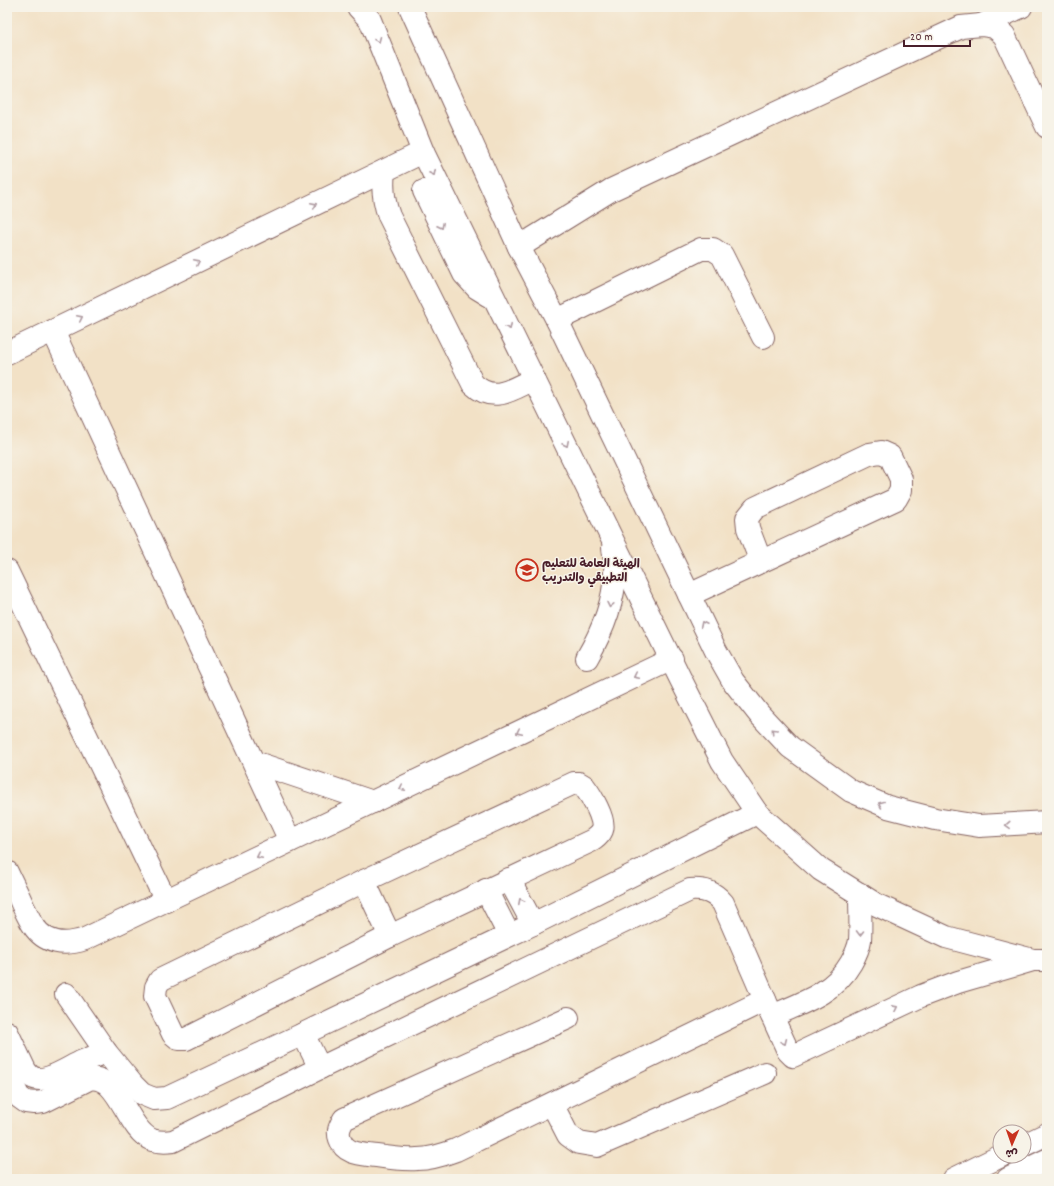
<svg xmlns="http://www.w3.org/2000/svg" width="1054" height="1186" font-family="Dekko,'Playpen Sans Arabic',sans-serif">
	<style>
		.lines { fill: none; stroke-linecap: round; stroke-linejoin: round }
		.minor-casing { stroke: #856361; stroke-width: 24 }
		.major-casing { stroke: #856361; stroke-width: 24 }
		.highway-casing { stroke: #856361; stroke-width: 24 }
		.minor { stroke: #fff; stroke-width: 22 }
		.major { stroke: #fff; stroke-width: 22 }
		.highway { stroke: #fff; stroke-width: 22 }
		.oneway { stroke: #ae9aa0 }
		.labels { text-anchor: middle; stroke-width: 3; stroke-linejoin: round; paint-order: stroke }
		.poi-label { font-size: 12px; font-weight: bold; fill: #4a1f2b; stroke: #f7f3e8; text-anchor: start }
	</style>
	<rect width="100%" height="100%" fill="#f7f3e8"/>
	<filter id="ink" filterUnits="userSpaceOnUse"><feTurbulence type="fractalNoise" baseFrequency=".025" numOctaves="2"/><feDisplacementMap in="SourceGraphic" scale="8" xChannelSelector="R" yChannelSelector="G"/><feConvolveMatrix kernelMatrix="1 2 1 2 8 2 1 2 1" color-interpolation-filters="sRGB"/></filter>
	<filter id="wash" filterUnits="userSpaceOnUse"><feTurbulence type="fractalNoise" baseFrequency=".012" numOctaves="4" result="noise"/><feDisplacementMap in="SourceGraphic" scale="16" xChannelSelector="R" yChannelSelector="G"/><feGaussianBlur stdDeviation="0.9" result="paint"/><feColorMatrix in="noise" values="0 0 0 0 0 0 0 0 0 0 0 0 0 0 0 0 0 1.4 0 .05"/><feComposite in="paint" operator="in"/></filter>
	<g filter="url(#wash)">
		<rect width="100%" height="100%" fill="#f2e1c6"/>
	</g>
	<g filter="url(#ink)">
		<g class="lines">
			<g class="minor-casing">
				<g id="minor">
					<polyline points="358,7 370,20 423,152 680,678 722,761 757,813 821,870 877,905 946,937 1033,960 1047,960"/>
					<polyline points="410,7 519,247 557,320 716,651 733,681 759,714 790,747 851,791 888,807 935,819 979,826 1047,822"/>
					<polyline points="981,25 1021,7"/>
					<path d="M384,171C382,187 383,200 389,216L473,384C494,404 512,389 534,379"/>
					<polyline points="424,191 464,274 477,288 490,296"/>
					<polyline points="519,247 611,190 961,27 981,25 994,27 1004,35 1047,127"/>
					<polyline points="557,320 701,249 713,249 722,255 763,337"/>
					<polyline points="53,331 290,841"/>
					<polyline points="7,353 423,152"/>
					<polyline points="7,571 166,901"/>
					<polyline points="689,595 896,499 901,490 901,479 890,456 881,452 869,454 755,508 747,518 748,528 761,562"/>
					<path d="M587,658C602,632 614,604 615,573C616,565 614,556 613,548"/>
					<polyline points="254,762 373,802"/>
					<path d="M574,783H579L584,786C591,795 606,820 602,830C600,835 597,837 593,840L390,936L186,1039H179L173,1034L155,996L156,987L160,980L364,881Z"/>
					<path d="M7,872C12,883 18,894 23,906C26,912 29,919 33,925C45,944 65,946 85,939L672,659"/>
					<polyline points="509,879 533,924"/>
					<polyline points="364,881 390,936"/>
					<polyline points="486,890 509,935"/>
					<path d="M860,894C860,909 861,925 860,940C859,947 855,956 851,963C834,993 802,1003 772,1016L788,1051L793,1056L921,996L958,982L1033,960"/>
					<polyline points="66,994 106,1052 133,1085 142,1094 154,1099 167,1098 303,1034 533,924 757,813"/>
					<path d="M568,1018L344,1119C340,1126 337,1131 340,1139C345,1155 363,1154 377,1156C390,1158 403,1160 417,1159C430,1159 443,1155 456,1150L765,1000"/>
					<path d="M7,1032L25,1070C29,1076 33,1079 40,1079C53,1079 71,1066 83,1061C90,1058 98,1055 106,1052"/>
					<polyline points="303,1034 320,1068"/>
					<path d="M7,1074L19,1097L26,1102L34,1103L43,1102L89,1079C119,1073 126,1129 152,1140C159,1142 166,1142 173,1141L320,1068L690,890C705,889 714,892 723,903L772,1016"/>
					<polyline points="552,1104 568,1135 579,1143 597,1146 765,1073"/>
				</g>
			</g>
			<g class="major-casing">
				<g id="major">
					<polyline points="1024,1145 1047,1134"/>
					<polyline points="954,1179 1001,1156"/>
				</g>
			</g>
			<g class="highway-casing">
				<polyline id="highway" points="1008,1179 1047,1160"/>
			</g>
			<use href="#minor" class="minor"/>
			<use href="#major" class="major"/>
			<use href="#highway" class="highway"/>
		</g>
		<defs><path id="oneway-chevron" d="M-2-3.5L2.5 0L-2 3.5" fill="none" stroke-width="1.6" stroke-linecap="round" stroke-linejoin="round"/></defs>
		<g class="oneway">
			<use href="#oneway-chevron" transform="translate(378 40) rotate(68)"/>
			<use href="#oneway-chevron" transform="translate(433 173) rotate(64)"/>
			<use href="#oneway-chevron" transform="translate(314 205) rotate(-26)"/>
			<use href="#oneway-chevron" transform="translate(441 226) rotate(64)"/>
			<use href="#oneway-chevron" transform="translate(197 262) rotate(-26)"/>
			<use href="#oneway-chevron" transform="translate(80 318) rotate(-26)"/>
			<use href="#oneway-chevron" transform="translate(509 327) rotate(64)"/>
			<use href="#oneway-chevron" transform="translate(566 444) rotate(64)"/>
			<use href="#oneway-chevron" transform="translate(610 605) rotate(102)"/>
			<use href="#oneway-chevron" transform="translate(703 624) rotate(-116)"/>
			<use href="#oneway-chevron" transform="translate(636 676) rotate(154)"/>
			<use href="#oneway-chevron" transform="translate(774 731) rotate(-133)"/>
			<use href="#oneway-chevron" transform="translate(519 732) rotate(154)"/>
			<use href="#oneway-chevron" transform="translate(402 788) rotate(154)"/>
			<use href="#oneway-chevron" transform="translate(881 804) rotate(-157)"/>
			<use href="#oneway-chevron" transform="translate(1008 825) rotate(177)"/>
			<use href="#oneway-chevron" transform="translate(259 856) rotate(154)"/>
			<use href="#oneway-chevron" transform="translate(521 901) rotate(-117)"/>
			<use href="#oneway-chevron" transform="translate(860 933) rotate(91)"/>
			<use href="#oneway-chevron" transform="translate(895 1008) rotate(-26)"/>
			<use href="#oneway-chevron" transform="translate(784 1042) rotate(66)"/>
		</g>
	</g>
	<defs>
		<g id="university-ring" transform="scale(1.15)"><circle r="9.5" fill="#f7f3e8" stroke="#c8321e" stroke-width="1.5"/><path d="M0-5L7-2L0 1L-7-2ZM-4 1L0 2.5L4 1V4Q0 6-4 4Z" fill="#c8321e"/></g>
	</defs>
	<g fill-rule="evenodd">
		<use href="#university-ring" x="527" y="570"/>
	</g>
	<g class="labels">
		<g class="poi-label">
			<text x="542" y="567">الهيئة العامة للتعليم<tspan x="542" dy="14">التطبيقي والتدريب</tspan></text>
		</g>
	</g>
	<rect width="1054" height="1186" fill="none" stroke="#f7f3e8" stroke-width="24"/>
	<g transform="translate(1012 1144) rotate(182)"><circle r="19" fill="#f7f3e8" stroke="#b29e9c"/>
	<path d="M0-3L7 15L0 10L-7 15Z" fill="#c8321e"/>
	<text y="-6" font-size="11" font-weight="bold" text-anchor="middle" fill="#4a1f2b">ش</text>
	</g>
	<path d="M904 40v6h66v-6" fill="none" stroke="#4a1f2b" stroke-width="2"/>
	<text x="910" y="40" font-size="12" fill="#4a1f2b" stroke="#f7f3e8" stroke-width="3" paint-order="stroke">20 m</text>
</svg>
